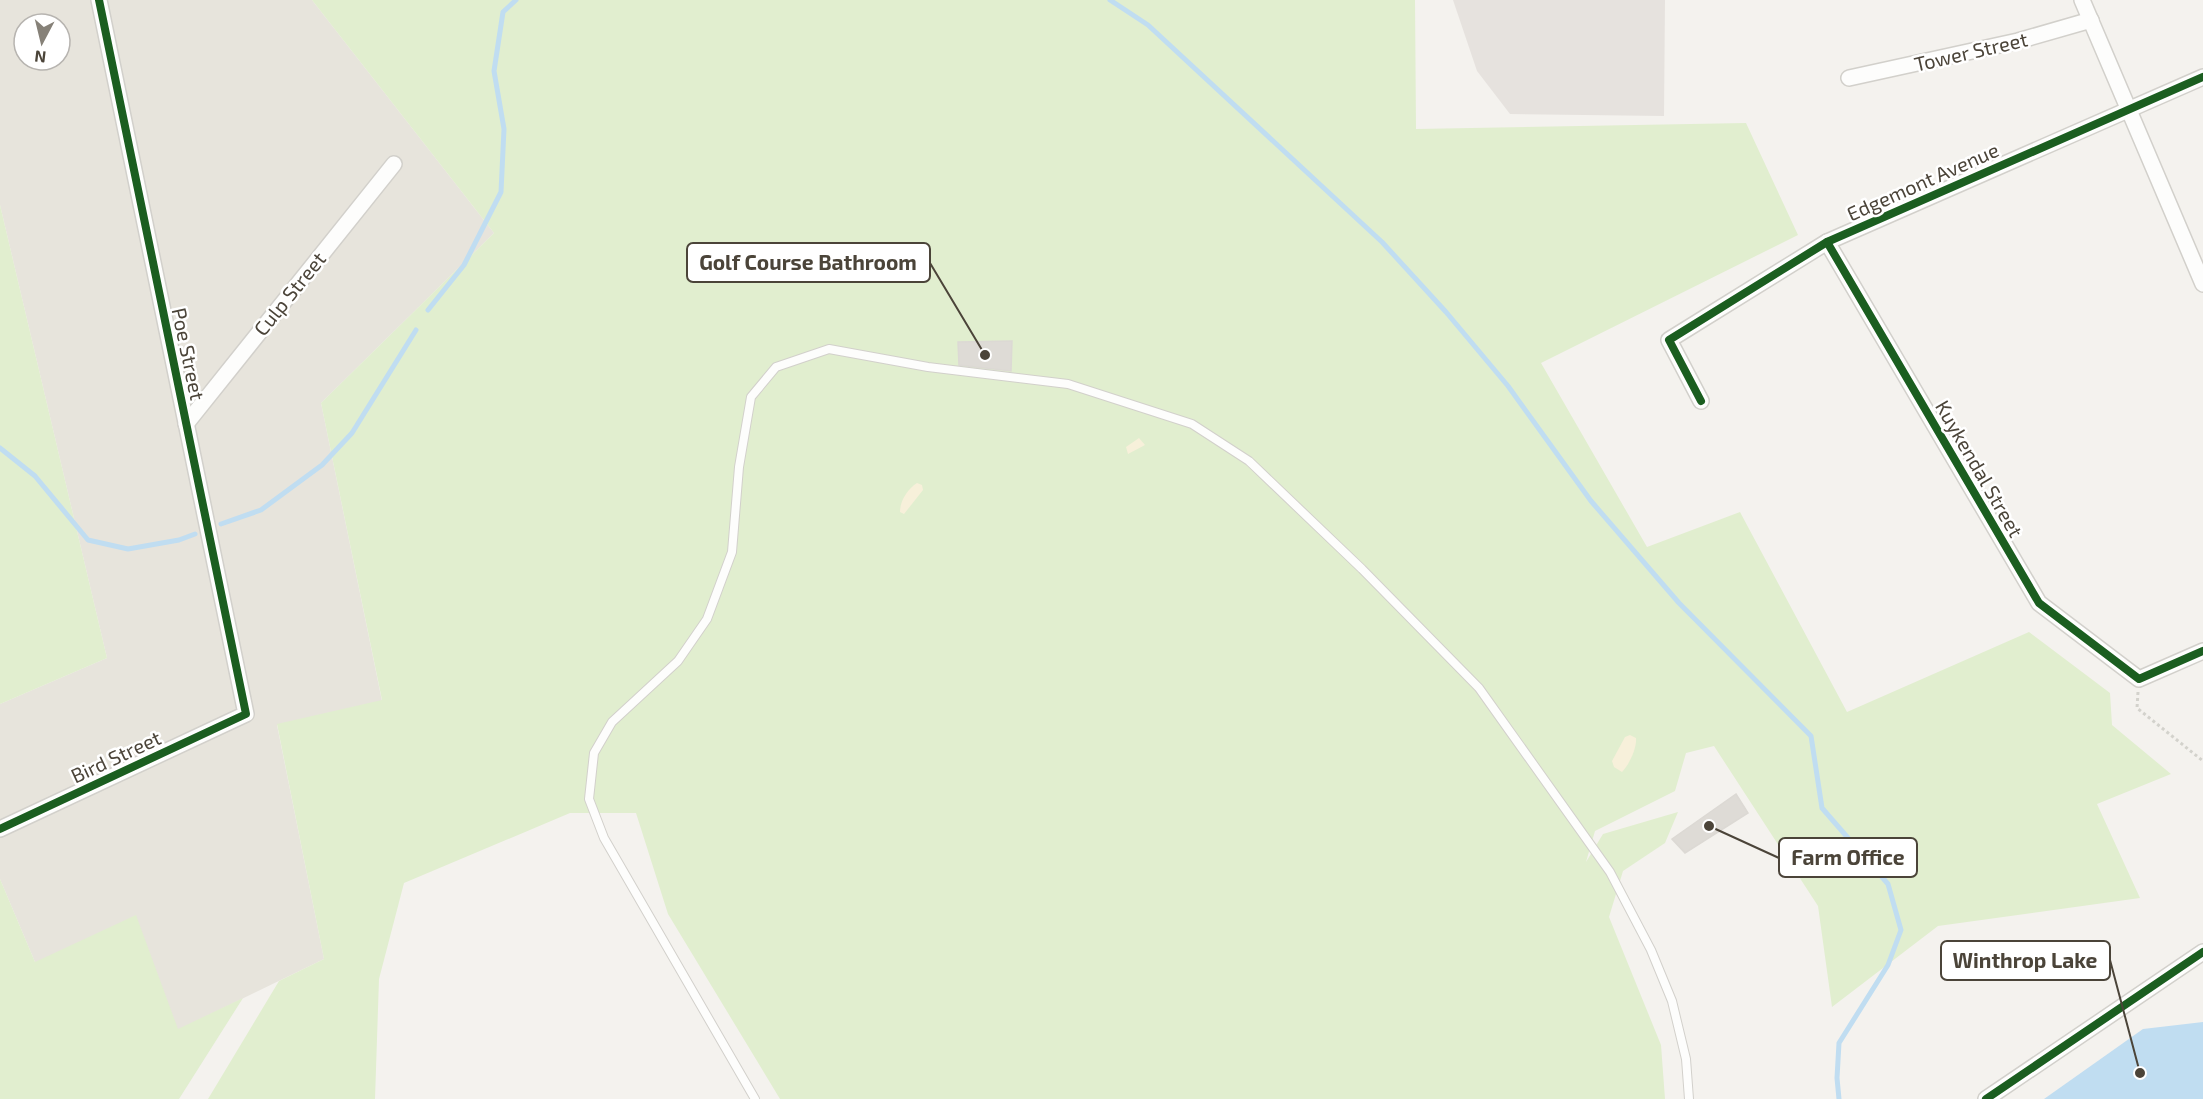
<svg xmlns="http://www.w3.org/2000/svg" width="2203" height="1099" font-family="'Exo 2',sans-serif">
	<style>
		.residential { fill: #e7e4dc; fill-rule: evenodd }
		.industrial { fill: #e6e2de }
		.green { fill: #e1eecf }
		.sand { fill: #f7f0da }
		.water { fill: #c0ddf1 }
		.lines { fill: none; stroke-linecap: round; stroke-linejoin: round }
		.stream { stroke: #c0ddf1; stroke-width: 5 }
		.building { fill: #dedbd6; stroke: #dcd9d4; stroke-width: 1.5 }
		.service-casing { stroke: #d2d0cb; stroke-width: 10 }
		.minor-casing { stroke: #d2d0cb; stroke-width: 18 }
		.path { stroke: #d3d2cc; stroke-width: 3; stroke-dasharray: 3 3; stroke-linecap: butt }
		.service { stroke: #fdfdfc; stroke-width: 8 }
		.minor { stroke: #fdfdfc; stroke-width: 15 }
		.cycleway-casing { stroke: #fff; stroke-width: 11 }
		.cycleway { stroke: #1b5e20; stroke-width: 8 }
		.labels { text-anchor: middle; stroke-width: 5; stroke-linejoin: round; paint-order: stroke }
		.street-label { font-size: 20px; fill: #4b4439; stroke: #fff }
		.leader { fill: none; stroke: #4b4439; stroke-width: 2 }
		.callout-dot { fill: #4b4439; stroke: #fff; stroke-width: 2 }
		.callout { fill: #fff; stroke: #4b4439; stroke-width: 2 }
		.callout-label { font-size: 21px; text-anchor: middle; font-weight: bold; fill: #4b4439 }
	</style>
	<rect width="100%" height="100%" fill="#f4f2ee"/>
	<path class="residential" d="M0,0H312L494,233L321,403L382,701L277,725L324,959L178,1030L35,962L0,879V704L107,658L0,205ZM24,24H60V60H24Z"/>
	<polygon class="industrial" points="1453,0 1665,0 1664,116 1510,114 1477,71"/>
	<g class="green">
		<polygon points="312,0 1415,0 1416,129 1746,123 1798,235 1541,363 1647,547 1740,512 1847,712 2029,632 2110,693 2112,725 2171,774 2097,804 2140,898 1938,926 1832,1007 1818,906 1714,746 1686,753 1675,791 1595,831 1586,862 1603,834 1678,812 1665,843 1623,871 1609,917 1661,1045 1665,1099 780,1099 668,914 636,813 570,813 404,883 379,979 375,1099 208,1099 279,981 324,959 277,724 382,700 321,403 494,233"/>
		<polygon points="0,205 107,658 0,704"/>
		<polygon points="0,879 35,962 136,915 178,1029 243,998 179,1099 0,1099"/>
	</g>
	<g class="sand">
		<polygon points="1139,438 1145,445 1128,454 1126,447"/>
		<path d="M917,483L922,485L923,490L904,514L900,512C900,500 908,489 917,483Z"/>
		<path d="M1630,735L1636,738C1637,748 1629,765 1622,772L1614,767L1612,761L1625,737Z"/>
	</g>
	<polygon class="water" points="2203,1022 2203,1099 2044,1099 2143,1029"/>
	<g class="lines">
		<g class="stream">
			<polyline points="1110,0 1148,25 1382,242 1446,312 1508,386 1591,501 1679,603 1811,736 1822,808 1888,884 1901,930 1888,965 1839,1043 1837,1078 1839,1099"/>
			<polyline points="428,310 464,265 501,192 504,129 494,71 503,12 516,0"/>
			<polyline points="0,448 35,476 88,540 128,549 179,540 195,534"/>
			<polyline points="221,524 261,510 322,465 352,433 416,330"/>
		</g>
	</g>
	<g class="building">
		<polygon points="1012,341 1011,371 959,365 958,342"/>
		<polygon points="1736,794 1748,813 1685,853 1672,839"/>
	</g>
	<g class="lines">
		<g class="service-casing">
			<polyline id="service" points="755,1099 604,838 589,799 594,753 612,722 678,661 707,619 732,552 739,467 751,397 776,367 829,349 928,367 1068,384 1192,424 1249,461 1362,569 1479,688 1610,872 1651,950 1672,1001 1686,1059 1689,1099"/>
		</g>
		<g class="minor-casing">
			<g id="minor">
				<polyline points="2082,0 2203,284"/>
				<polyline points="1849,78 2018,41 2091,20"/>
				<polyline points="1827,242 2039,603 2139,679 2203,651"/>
				<polyline points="1701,401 1669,340 1827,242 2203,77"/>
				<polyline points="186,424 394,164"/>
				<polyline points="0,829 246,714 99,0"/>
				<polyline points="1986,1099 2203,952"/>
			</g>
		</g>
		<polyline class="path" points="2138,692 2137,708 2203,761"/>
		<use href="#service" class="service"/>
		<use href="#minor" class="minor"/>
		<g class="cycleway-casing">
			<g id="cycleway">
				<polyline points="1827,242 2039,603 2139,679 2203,651"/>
				<polyline points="1701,401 1669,340 1827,242 2203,77"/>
				<polyline points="0,829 246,714 99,0"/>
				<polyline points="1986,1099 2203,952"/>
			</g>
		</g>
		<use href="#cycleway" class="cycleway"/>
	</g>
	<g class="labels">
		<g class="street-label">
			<text transform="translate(1971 52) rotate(-13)" y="7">Tower Street</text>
			<text transform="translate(1923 182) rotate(-24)" y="7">Edgemont Avenue</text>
			<text transform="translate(290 294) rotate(-51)" y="7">Culp Street</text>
			<text transform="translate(188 354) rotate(78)" y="7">Poe Street</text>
			<text transform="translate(1979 469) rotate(60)" y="7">Kuykendal Street</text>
			<text transform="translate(116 757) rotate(-25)" y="7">Bird Street</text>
		</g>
	</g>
	<path class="leader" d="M985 355L930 263M1709 826L1779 858M2140 1073L2110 960"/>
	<g class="callout-dot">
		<circle cx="985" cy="355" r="6"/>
		<circle cx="1709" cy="826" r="6"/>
		<circle cx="2140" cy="1073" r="6"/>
	</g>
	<g class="callout">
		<rect x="687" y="243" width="243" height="39" rx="6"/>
		<rect x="1779" y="838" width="138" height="39" rx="6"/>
		<rect x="1941" y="941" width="169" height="39" rx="6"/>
	</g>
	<g class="callout-label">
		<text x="808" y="270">Golf Course Bathroom</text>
		<text x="1848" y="865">Farm Office</text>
		<text x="2025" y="968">Winthrop Lake</text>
	</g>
	<g transform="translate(42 42) rotate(187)"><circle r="28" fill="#ffffff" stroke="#b7b4b0" stroke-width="1.5"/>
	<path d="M0-4.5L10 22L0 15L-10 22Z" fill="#868178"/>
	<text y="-9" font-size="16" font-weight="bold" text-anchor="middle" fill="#4b4439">N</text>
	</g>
</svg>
